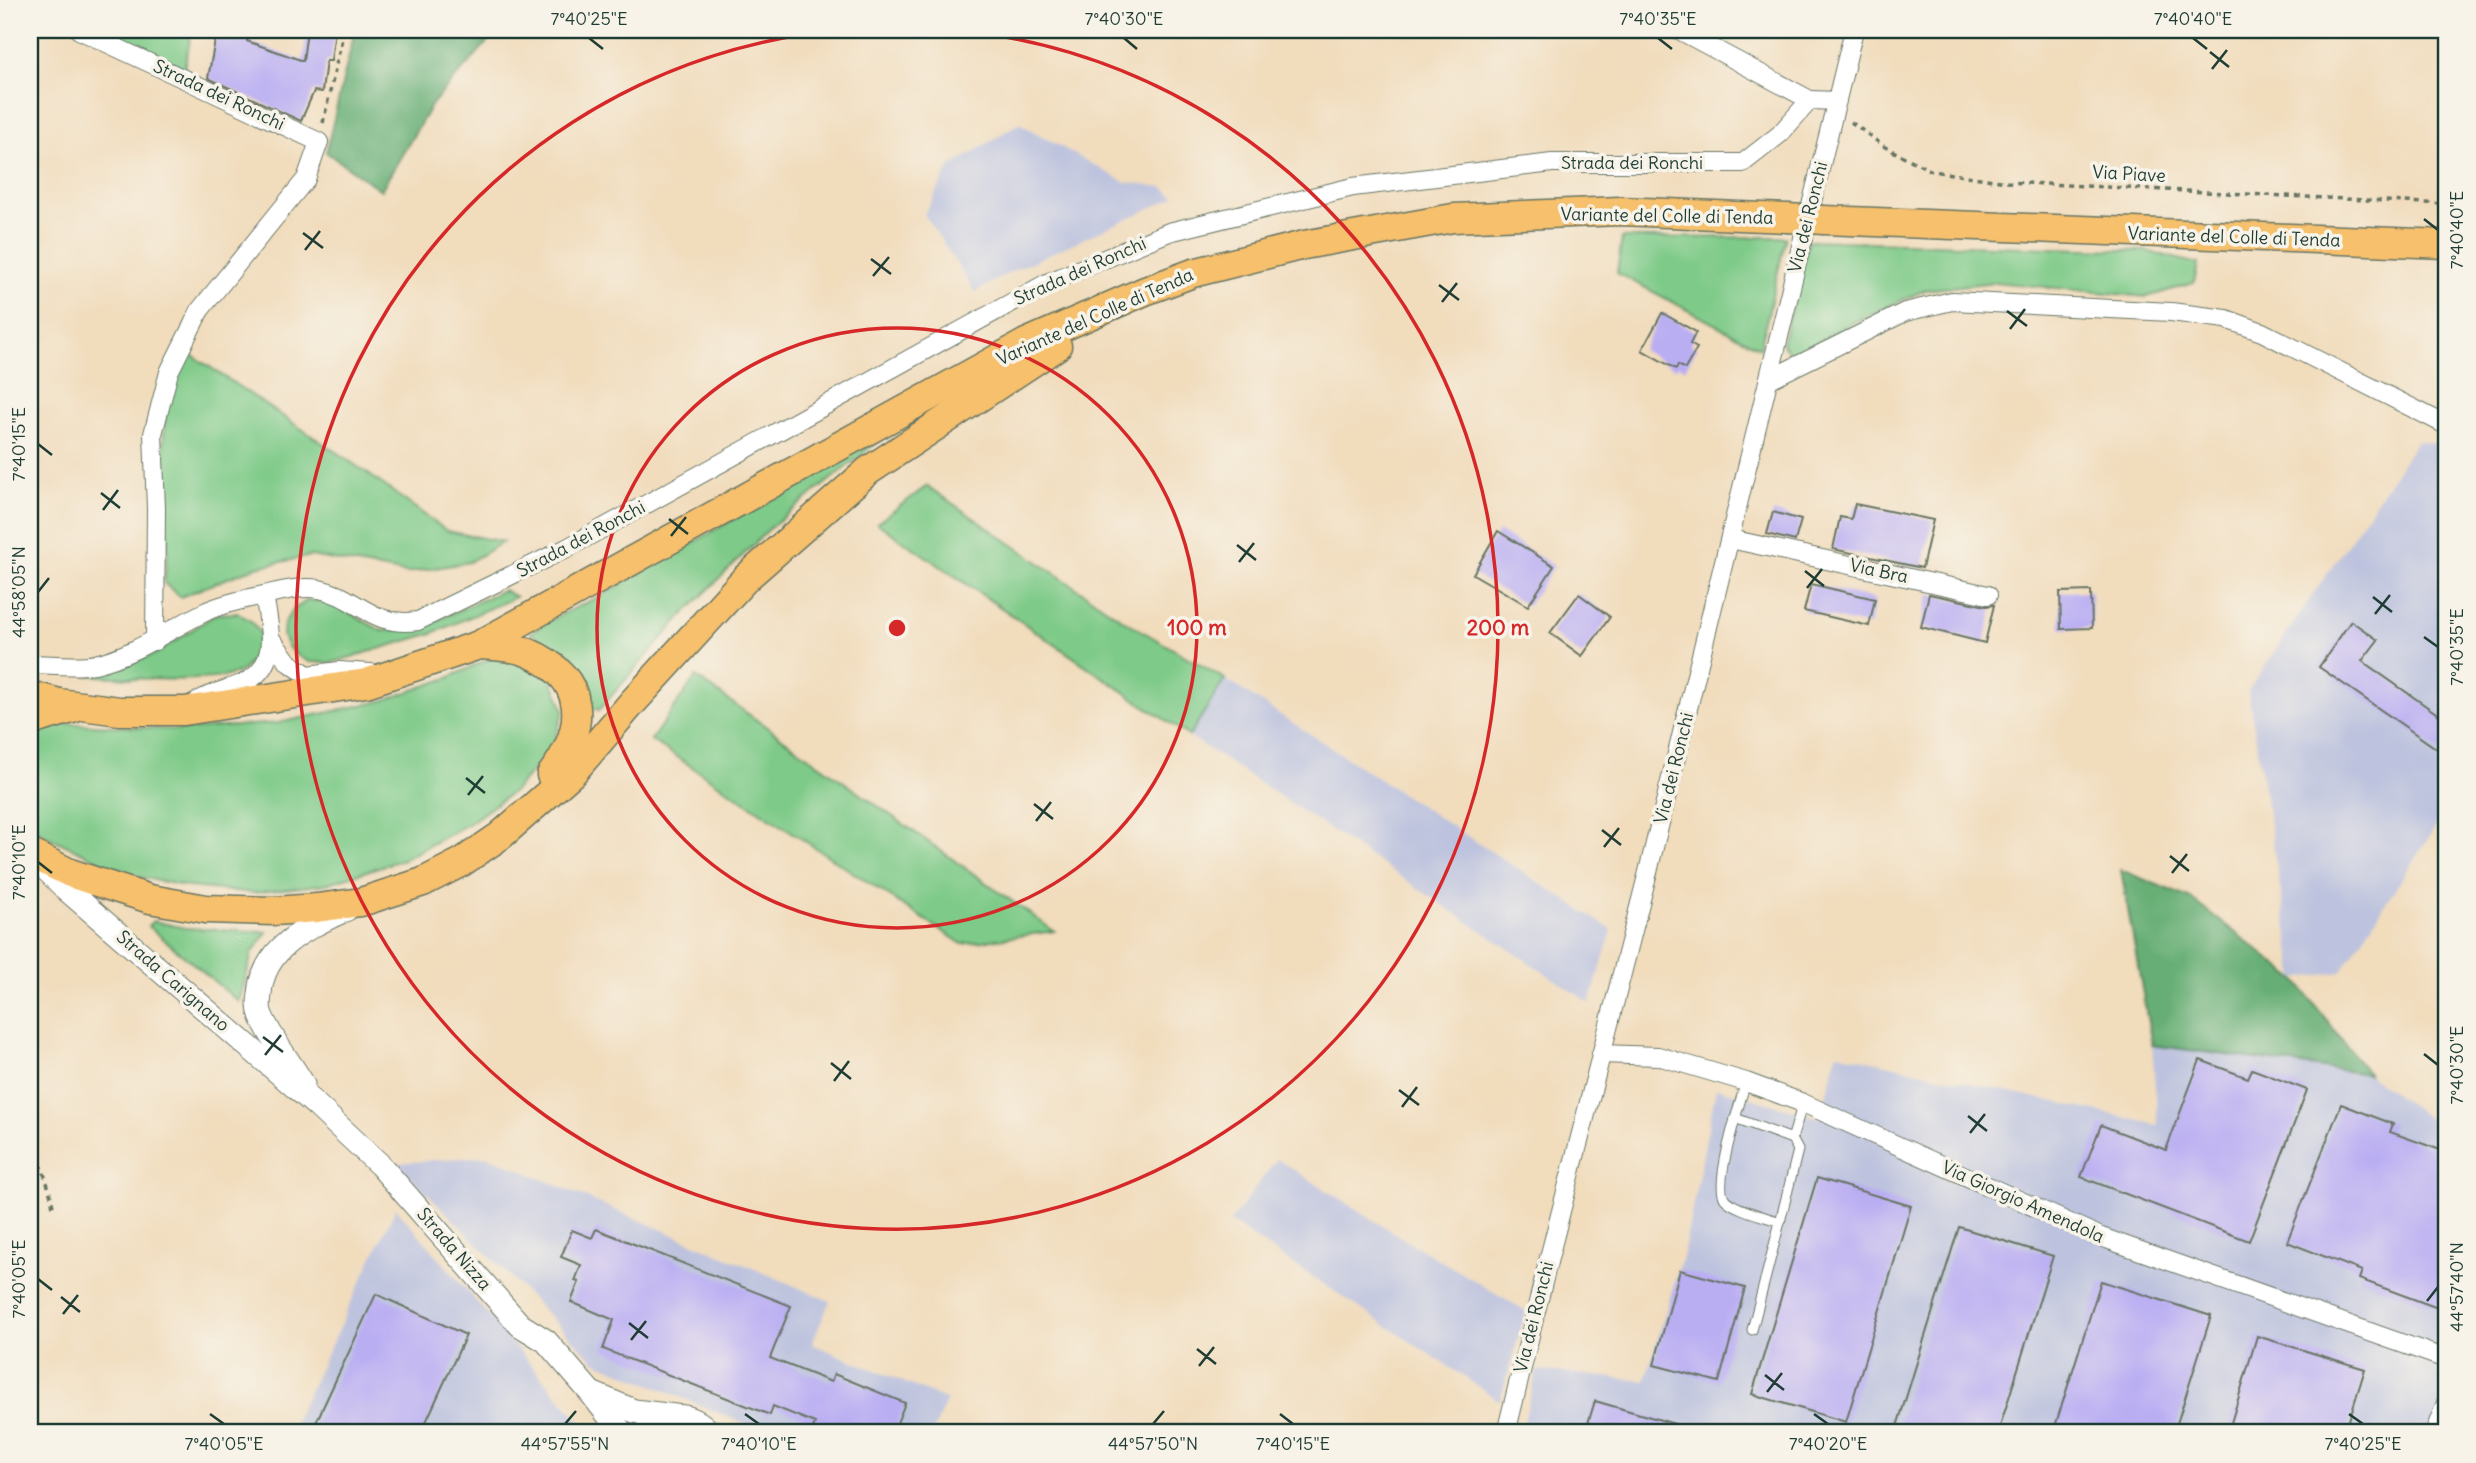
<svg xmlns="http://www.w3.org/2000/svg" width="2476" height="1463" font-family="Delius,sans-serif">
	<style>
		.industrial { fill: #bdc3de }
		.green { fill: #7eca88; stroke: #4e845e; stroke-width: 2 }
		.forest { fill: #66ae74; stroke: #427654; stroke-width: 2 }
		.building { fill: #baaef3 }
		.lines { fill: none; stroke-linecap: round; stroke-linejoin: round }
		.service-casing { stroke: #687564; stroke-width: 11 }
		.minor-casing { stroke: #687564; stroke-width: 20 }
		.tertiary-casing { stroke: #687564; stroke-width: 25 }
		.primary-casing { stroke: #687564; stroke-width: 31 }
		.path { stroke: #687564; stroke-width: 3.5; stroke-dasharray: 5 5; stroke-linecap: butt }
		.service { stroke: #fff; stroke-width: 9 }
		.minor { stroke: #fff; stroke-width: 18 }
		.tertiary { stroke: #fff; stroke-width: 23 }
		.primary { stroke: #f7c06c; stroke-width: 28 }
		.primary-bridge-casing { stroke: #687564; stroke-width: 31; stroke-linecap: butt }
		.primary-bridge { stroke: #f7c06c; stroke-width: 28 }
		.ticks { fill: none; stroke: #1f3d34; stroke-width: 2.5 }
		.ring { fill: none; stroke: #d62828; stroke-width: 3.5 }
		.labels { text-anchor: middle; stroke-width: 7; stroke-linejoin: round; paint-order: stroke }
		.street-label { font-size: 18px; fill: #1f3d34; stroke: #f7f3e8 }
		.centre { fill: #d62828; stroke: #f7f3e8; stroke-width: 3.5 }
		.ring-label { font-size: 21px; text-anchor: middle; font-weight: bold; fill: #d62828; stroke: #f7f3e8; stroke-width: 7; stroke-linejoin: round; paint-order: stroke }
		.neatline { fill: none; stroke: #1f3d34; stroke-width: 2.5 }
		.ticks-label { font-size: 18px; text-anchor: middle; fill: #1f3d34 }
	</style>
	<rect width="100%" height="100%" fill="#f7f3e8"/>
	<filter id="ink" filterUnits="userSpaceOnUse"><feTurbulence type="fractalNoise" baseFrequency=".0143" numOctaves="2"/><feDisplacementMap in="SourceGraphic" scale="14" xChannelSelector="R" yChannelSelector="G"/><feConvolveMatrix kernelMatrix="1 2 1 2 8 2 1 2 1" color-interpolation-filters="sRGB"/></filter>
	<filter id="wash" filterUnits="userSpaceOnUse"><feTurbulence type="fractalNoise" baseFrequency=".00686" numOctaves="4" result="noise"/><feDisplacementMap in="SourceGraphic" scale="28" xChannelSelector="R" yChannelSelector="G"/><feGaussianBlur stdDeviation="1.57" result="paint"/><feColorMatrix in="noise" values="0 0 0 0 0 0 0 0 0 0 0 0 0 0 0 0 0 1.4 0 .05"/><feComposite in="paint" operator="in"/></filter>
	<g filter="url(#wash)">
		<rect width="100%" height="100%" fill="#f1dcbc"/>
		<g class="industrial">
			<polygon points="1019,123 1124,182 1163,187 1175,197 1010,272 975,292 924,214 950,167"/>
			<polygon points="2417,441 2446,445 2446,811 2341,972 2295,979 2248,691"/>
			<polygon points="1225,679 1612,930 1590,1003 1189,736"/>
			<polygon points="2152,1045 2368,1074 2446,1131 2446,1433 1521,1433 1537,1370 1645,1381 1684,1250 1716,1088 1820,1118 1837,1053 2158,1125"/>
			<polygon points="488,1156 830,1301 812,1344 947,1400 932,1433 767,1433 594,1361 397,1163"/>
			<polygon points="1277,1159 1399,1236 1526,1311 1500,1401 1230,1222"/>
			<polygon points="396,1208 590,1433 289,1433"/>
		</g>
		<g class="green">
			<polygon points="105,30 192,30 184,68"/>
			<polygon points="1786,237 1760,348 1617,273 1622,238"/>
			<polygon points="1809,240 2146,251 2198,264 2194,283 2147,297 1995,282 1925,290 1858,320 1793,356 1782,344"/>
			<polygon points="186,351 367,473 447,531 503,542 469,562 407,573 311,556 256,567 180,597 164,583 168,549 162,465 166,400"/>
			<path d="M886,435L770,528L680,618L599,710L589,708C580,663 568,655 530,633L550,620L602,595L868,442Z"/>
			<polygon points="927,486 1123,620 1225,679 1189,736 877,523"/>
			<polygon points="503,590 516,597 433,633 331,663 309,662 297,655 288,647 283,636 284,623 293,610 308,600 329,602 382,631 422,627"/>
			<path d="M238,613L252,622L260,633C257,647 254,662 241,671C218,686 115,677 84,675L127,665L157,653L216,614Z"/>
			<polygon points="491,658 522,660 552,680 564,710 551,751 514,791 468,824 404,859 326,884 254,893 189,887 130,875 46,836 30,823 30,735 60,723 180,730 278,723 382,701 448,678"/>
			<polygon points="696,677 1054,931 962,944 651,740"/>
			<polygon points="153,921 185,928 267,932 252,954 239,1002 148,926"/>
		</g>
		<g class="forest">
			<polygon points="355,30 482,30 493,36 432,104 381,190 326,152"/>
			<polygon points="2121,870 2192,899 2295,979 2368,1074 2152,1045"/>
		</g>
		<g id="blocks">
			<g class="building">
				<polygon points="217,30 249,30 247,41 303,61 307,30 335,30 331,61 326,61 322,92 314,91 301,121 208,78"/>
				<polygon points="1662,313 1696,332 1690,344 1697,348 1685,369 1678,365 1676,369 1642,350"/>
				<polygon points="1855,504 1933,520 1922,568 1833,549 1840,517 1851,519"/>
				<polygon points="1773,512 1801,520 1795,541 1767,534"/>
				<polygon points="1498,531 1554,566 1528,606 1473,574"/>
				<polygon points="1811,584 1875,599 1869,626 1804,611"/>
				<polygon points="2091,591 2092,628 2061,629 2060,592"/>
				<polygon points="1579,594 1610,617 1582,656 1550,633"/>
				<polygon points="1929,594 1986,606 1994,605 1985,643 1921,627"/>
				<polygon points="2351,621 2378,640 2362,661 2446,720 2446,755 2319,667"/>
				<polygon points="2200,1060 2248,1078 2252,1069 2307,1090 2249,1241 2081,1177 2101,1125 2166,1150"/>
				<polygon points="2341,1104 2393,1124 2390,1132 2446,1152 2446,1311 2359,1279 2362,1271 2287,1242"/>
				<polygon points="1817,1178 1911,1206 1846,1422 1752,1394"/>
				<polygon points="1959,1227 2053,1256 1998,1433 1895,1433"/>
				<polygon points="596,1229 791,1306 770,1358 831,1382 834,1374 905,1403 893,1433 811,1433 815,1423 773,1406 770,1415 603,1349 614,1320 571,1302 579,1282 575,1281 581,1265 561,1257 572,1230 592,1238"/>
				<polygon points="1680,1270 1745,1288 1719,1382 1654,1365"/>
				<polygon points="2101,1281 2211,1316 2174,1433 2053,1433"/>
				<polygon points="376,1294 466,1335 421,1433 311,1433"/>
				<polygon points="2257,1336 2365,1369 2345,1433 2228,1433"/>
				<polygon points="1595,1401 1692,1429 1691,1433 1585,1433"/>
			</g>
		</g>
	</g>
	<g filter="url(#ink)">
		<use href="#blocks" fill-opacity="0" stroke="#687564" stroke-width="2"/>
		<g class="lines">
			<g class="service-casing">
				<g id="service">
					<path d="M1746,1082C1740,1102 1713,1185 1725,1199C1733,1209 1767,1217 1780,1222L1798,1150L1792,1139L1803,1103"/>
					<polyline points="1735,1118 1792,1139"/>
					<polyline points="1752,1330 1780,1222"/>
				</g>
			</g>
			<g class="minor-casing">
				<g id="minor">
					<polyline points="79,30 319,142 306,179 200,310 169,372 153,434 156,508 155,641"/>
					<polyline points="1679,30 1810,100"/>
					<polyline points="1768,380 1905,312 1952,301 2171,312 2226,319 2262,332 2446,425"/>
					<polyline points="1730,539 1988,595"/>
					<path d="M264,595C282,591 301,586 319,589C359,597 371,628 418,621L567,548L1047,283L1169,232L1353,187L1552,163H1743L1780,134L1810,100L1837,101"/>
					<polyline points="271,639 289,663 308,675 339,671 371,673"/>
					<path d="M30,664C50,664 75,668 95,664C137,654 169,629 207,611C225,603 245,599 264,595C270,630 281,669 239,685C225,690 211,693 198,701"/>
					<polyline points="1601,1054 1658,1056 1746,1082 1803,1103 2101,1237 2446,1359"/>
					<polyline points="1506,1433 1549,1258 1647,876 1854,30"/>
					<polyline points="2434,1433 2446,1403"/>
				</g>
			</g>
			<g class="tertiary-casing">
				<g id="tertiary">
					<polyline points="42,865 66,889 316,1105 380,1165 520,1325 546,1341 591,1393 622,1433"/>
					<path d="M303,1084C290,1062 271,1039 261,1015C258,1008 259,1001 260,994C263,946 309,927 347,909"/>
					<polyline points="594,1394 634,1411 675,1416"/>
					<path d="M644,1433C664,1412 691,1410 710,1433"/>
				</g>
			</g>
			<g class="primary-casing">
				<g id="primary">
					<polyline points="1824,220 2446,244"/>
					<path d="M479,645C495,646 512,646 527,652C589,678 587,728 551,775"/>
					<polyline points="30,695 59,703 120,711 184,711 366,683 479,645 1026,343 1145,291 1193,273 1304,245 1453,218 1620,211 1787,218"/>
					<polyline points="30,723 37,719 75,708"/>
					<polyline points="30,853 70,873 109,886 150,899 206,909 274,911 317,908 361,902 423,882 462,862 500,836 573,772 632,703 746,578 868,471 1057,346"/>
				</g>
			</g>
			<g class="path">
				<polyline points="1851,122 1885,147 1932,171 2007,182 2446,204"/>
				<polyline points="323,123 344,30"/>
				<path d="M30,1146C42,1165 49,1185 53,1207"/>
			</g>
			<use href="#service" class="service"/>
			<use href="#minor" class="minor"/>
			<use href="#tertiary" class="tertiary"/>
			<use href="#primary" class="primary"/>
			<g class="primary-bridge-casing">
				<polyline id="primary-bridge" points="1787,218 1824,220"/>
			</g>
			<use href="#primary-bridge" class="primary-bridge"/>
		</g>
	</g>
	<path class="ticks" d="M589,38L603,49M1124,38L1137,49M1658,38L1672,49M2193,38L2207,49M2210,52L2229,67M2212,69L2227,50M2424,219L2438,230M303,233L323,248M305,250L320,231M871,259L891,274M873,276L889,257M1439,285L1459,300M1442,302L1457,283M2007,311L2027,326M2010,329L2025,309M38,444L52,455M101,493L120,508M103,510L118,490M669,519L688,534M671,536L686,517M1237,545L1256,560M1239,562L1254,543M1805,571L1824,586M1807,588L1822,569M38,592L49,578M2373,597L2392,612M2375,614L2390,595M2424,637L2438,647M466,778L485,793M468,795L483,776M1034,804L1053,819M1036,821L1051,802M1602,830L1621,845M1604,847L1619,828M2170,856L2189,871M38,862L52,873M2172,873L2187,854M263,1037L283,1052M2424,1054L2438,1065M265,1055L281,1035M831,1063L851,1079M834,1081L849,1061M1399,1090L1419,1105M1402,1107L1417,1087M1968,1116L1987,1131M1970,1133L1985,1114M38,1279L52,1290M61,1297L80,1312M2427,1301L2438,1287M63,1314L78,1295M629,1323L648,1338M631,1340L646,1321M1197,1349L1216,1364M1199,1366L1214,1347M1765,1375L1784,1390M1767,1392L1782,1373M210,1414L224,1424M745,1414L759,1424M1280,1414L1293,1424M1814,1414L1828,1424M2349,1414L2363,1424M565,1424L576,1411M1153,1424L1164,1411"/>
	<g class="ring">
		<circle cx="897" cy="628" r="300"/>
		<path d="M955 30A601 601 0 1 1 839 30"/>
	</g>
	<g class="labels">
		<g class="street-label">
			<text transform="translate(219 95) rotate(25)" y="6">Strada dei Ronchi</text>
			<text x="1632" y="169">Strada dei Ronchi</text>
			<text transform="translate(2129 174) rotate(3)" y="6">Via Piave</text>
			<text transform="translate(1667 216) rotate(1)" y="6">Variante del Colle di Tenda</text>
			<text transform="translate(1808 217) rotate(-76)" y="6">Via dei Ronchi</text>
			<text transform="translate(2234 237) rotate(2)" y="6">Variante del Colle di Tenda</text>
			<text transform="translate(1080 271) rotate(-24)" y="6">Strada dei Ronchi</text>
			<text transform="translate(1095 317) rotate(-24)" y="6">Variante del Colle di Tenda</text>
			<text transform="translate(581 539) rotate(-28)" y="6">Strada dei Ronchi</text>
			<text transform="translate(1879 571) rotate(12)" y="6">Via Bra</text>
			<text transform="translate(1674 768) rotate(-76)" y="6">Via dei Ronchi</text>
			<text transform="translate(173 981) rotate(41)" y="6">Strada Carignano</text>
			<text transform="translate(2023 1202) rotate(24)" y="6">Via Giorgio Amendola</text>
			<text transform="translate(454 1249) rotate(49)" y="6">Strada Nizza</text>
			<text transform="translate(1534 1317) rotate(-76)" y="6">Via dei Ronchi</text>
		</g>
	</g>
	<circle cx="897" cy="628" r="10" class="centre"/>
	<g class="ring-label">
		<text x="1197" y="635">100 m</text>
		<text x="1498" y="635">200 m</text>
	</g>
	<rect width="2476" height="1463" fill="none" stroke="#f7f3e8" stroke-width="77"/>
	<rect x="38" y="38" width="2400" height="1386" class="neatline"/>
	<g class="ticks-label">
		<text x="589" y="25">7°40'25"E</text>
		<text x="1124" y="25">7°40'30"E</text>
		<text x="1658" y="25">7°40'35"E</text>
		<text x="2193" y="25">7°40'40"E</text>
		<text transform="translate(2457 230) rotate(-90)" y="6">7°40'40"E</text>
		<text transform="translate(19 444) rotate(-90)" y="6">7°40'15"E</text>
		<text transform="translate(19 592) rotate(-90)" y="6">44°58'05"N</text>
		<text transform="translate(2457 647) rotate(-90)" y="6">7°40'35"E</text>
		<text transform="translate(19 862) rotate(-90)" y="6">7°40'10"E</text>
		<text transform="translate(2457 1065) rotate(-90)" y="6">7°40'30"E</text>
		<text transform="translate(19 1279) rotate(-90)" y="6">7°40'05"E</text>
		<text transform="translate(2457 1287) rotate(-90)" y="6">44°57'40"N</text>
		<text x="224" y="1450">7°40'05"E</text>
		<text x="565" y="1450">44°57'55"N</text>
		<text x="759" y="1450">7°40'10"E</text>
		<text x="1153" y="1450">44°57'50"N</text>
		<text x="1293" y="1450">7°40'15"E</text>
		<text x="1828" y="1450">7°40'20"E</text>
		<text x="2363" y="1450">7°40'25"E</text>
	</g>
</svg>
